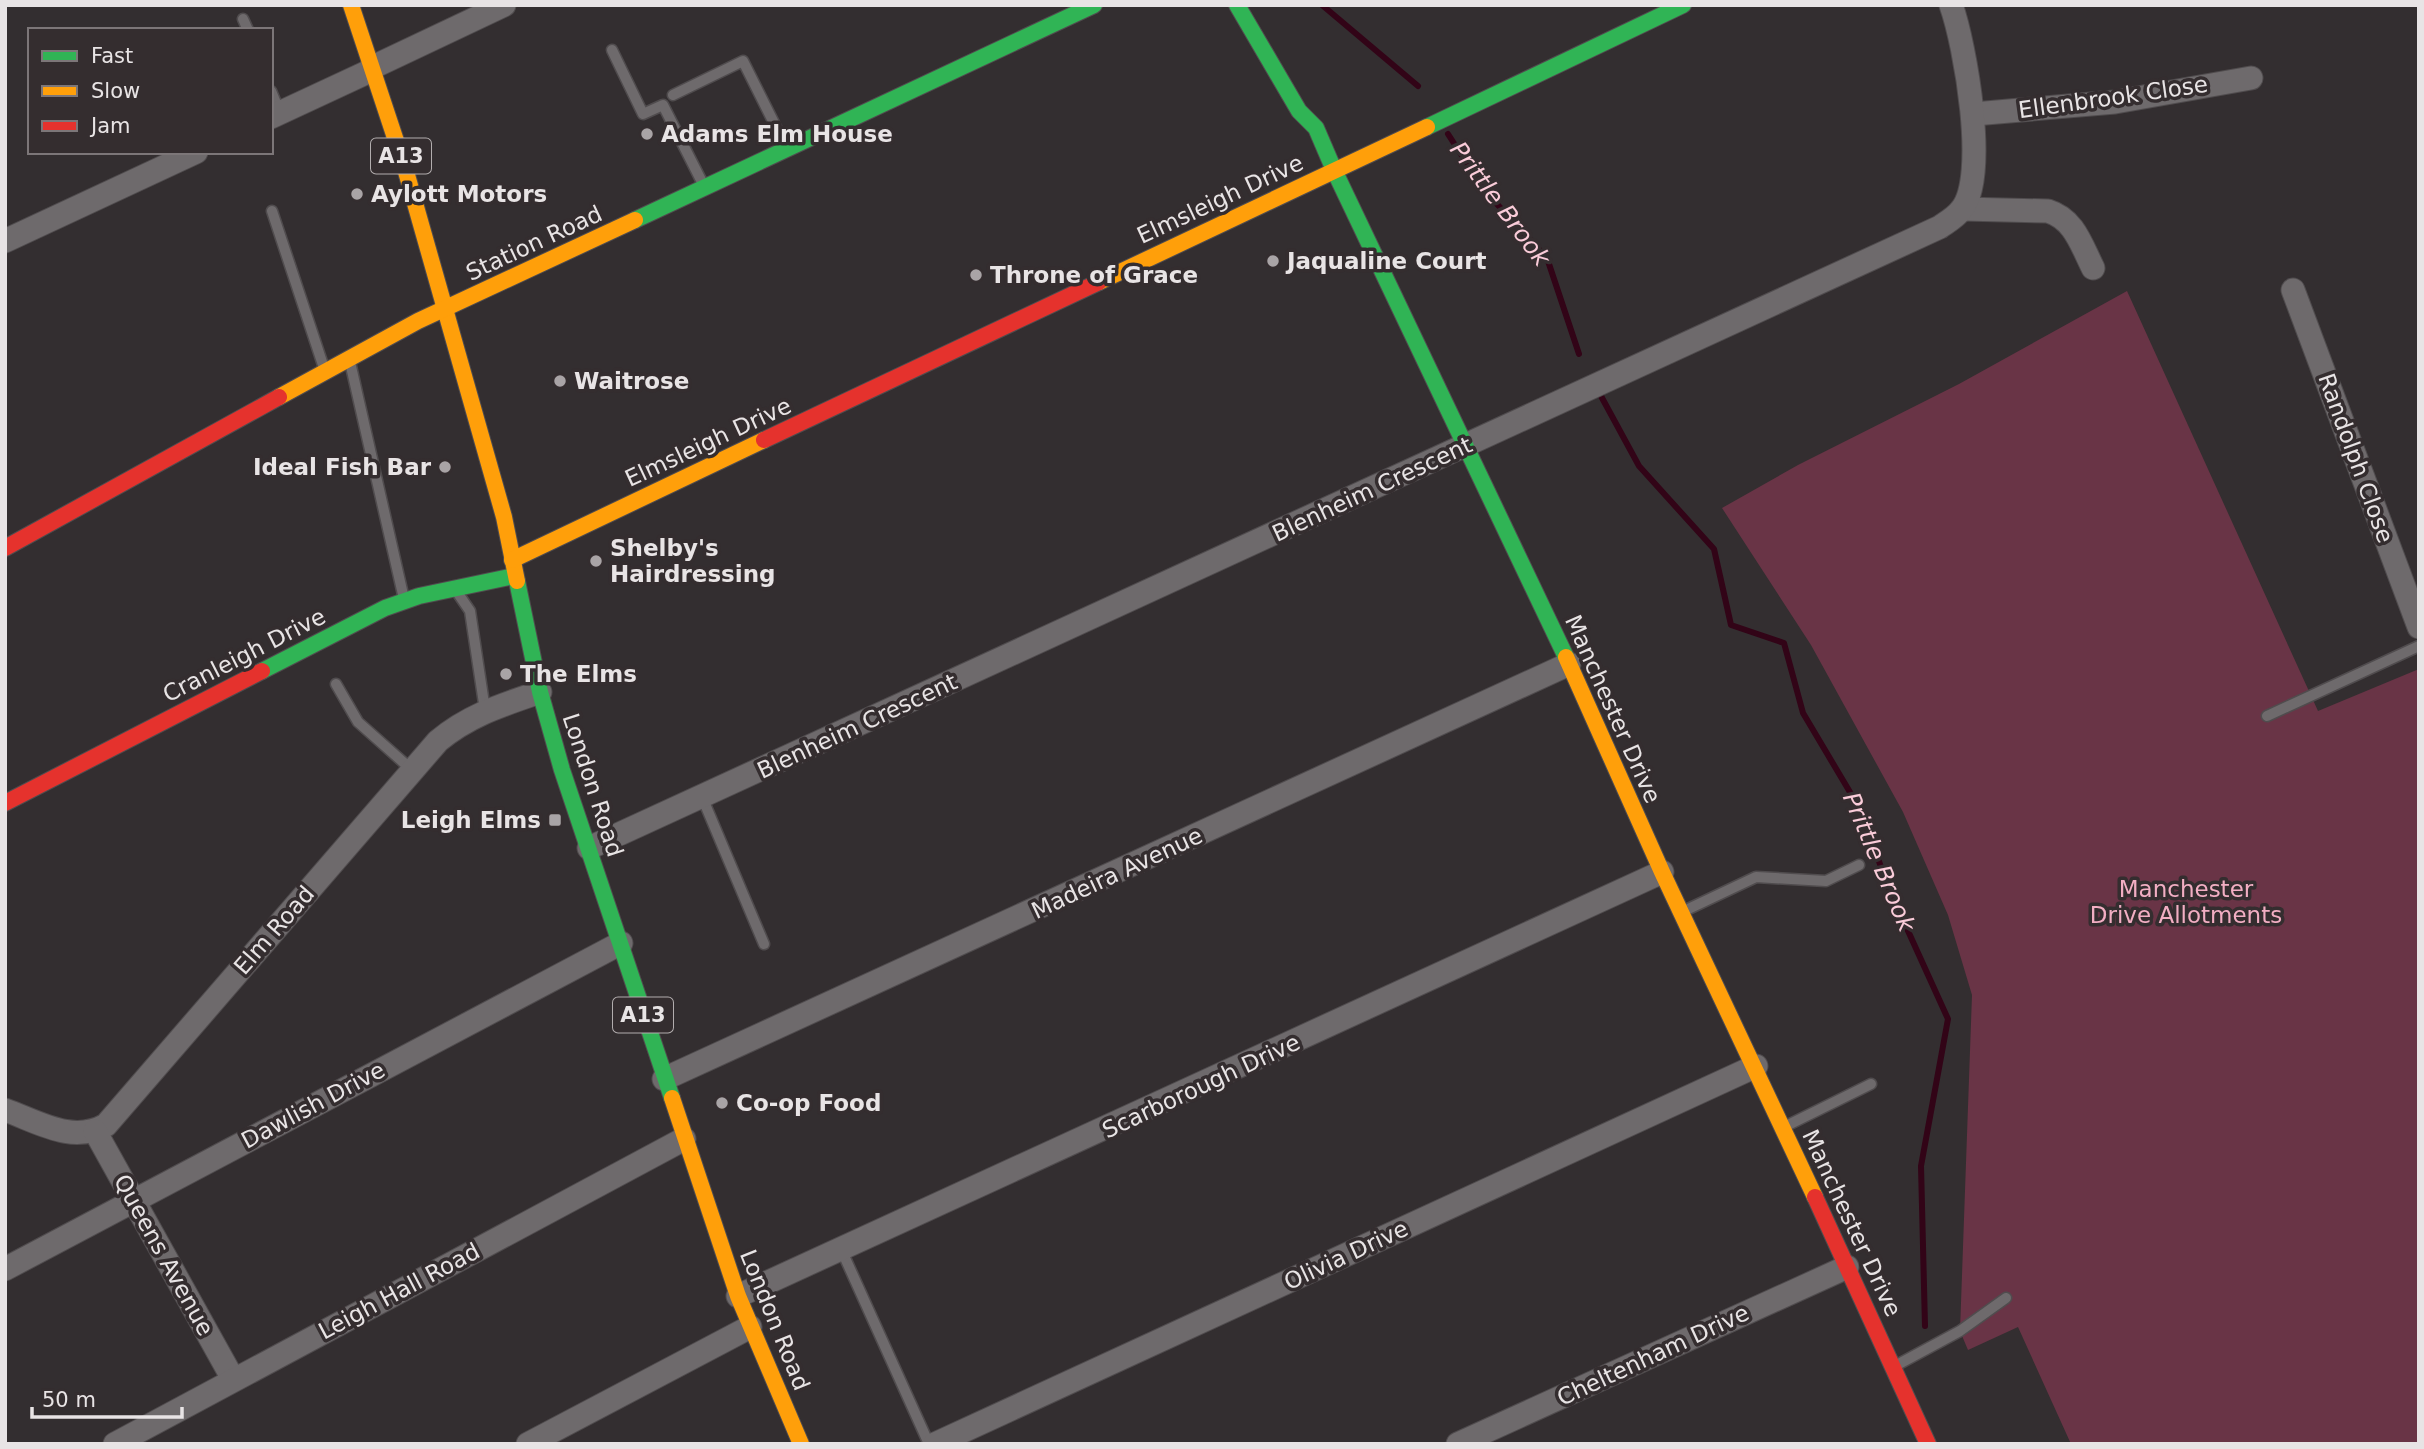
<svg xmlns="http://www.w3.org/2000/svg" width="2424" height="1449" font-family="'DejaVu Sans',sans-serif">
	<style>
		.green { fill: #693446 }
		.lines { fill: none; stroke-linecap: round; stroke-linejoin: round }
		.stream { stroke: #320417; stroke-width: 6 }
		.lane-casing { stroke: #504c4e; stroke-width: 13 }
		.street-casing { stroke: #504c4e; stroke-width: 25 }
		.fast-casing { stroke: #504c4e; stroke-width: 18 }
		.slow-casing { stroke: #504c4e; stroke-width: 18 }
		.jam-casing { stroke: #504c4e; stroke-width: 18 }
		.lane { stroke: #6e6a6c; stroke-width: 10 }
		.street { stroke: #6e6a6c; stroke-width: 23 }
		.fast { stroke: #30b455; stroke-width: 16 }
		.slow { stroke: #ff9f0a; stroke-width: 16 }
		.jam { stroke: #e5322d; stroke-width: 16 }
		.poi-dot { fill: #a9a4a6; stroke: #342d2f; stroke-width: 2.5 }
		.labels { text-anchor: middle; stroke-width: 7; stroke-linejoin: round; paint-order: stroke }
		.shield { fill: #342d2f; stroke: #b2adae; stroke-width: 2 }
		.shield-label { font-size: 21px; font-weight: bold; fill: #e8e4e5 }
		.street-label { font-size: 23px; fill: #e8e4e5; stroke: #342d2f }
		.poi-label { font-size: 23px; font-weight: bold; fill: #e8e4e5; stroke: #342d2f; text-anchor: start }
		.park-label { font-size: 23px; fill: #f2aec3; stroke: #342d2f }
		.water-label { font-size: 24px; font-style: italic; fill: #faccd9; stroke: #342d2f }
	</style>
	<rect width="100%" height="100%" fill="#332e30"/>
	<polygon class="green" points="2127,291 2318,711 2419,669 2419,1441 2414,1444 2071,1444 2018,1327 1968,1350 1960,1331 1972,995 1948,915 1903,812 1811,645 1722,508 1798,465 1959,384"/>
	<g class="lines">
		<g class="stream">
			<polyline points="1322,5 1418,86"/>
			<polyline points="1448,134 1484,190 1547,258 1579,354"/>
			<polyline points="1601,396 1639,466 1714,549 1731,625 1784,643 1803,713 1860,809 1889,889 1948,1019 1921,1166 1925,1326"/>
		</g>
		<g class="lane-casing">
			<g id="lane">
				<polyline points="243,19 248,30"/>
				<polyline points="612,50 643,114 663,105 703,184"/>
				<polyline points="271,91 280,113"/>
				<polyline points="673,95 743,61 785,145"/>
				<polyline points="272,211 324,368"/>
				<polyline points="350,362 404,599"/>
				<polyline points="457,592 470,611 485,710"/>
				<polyline points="336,684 358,722 412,770"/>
				<polyline points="2267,716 2419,646"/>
				<polyline points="702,797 764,944"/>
				<polyline points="1684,911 1756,877 1826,881 1859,865"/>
				<polyline points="1786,1126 1871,1084"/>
				<polyline points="841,1249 929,1444"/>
				<polyline points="1895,1366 1960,1331 2006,1298"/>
			</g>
		</g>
		<g class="street-casing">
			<g id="street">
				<polyline points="371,68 504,5"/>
				<polyline points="1974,114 2115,102 2251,78"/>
				<polyline points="271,117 372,70"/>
				<path d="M1963,209L2048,211C2074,219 2081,244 2093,268"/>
				<polyline points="5,241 196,152"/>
				<polyline points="2293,290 2419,627"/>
				<path d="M589,848L1940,227C1947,222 1956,217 1961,210C1989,178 1965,44 1951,5"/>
				<polyline points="664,1079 1569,664"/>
				<path d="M5,1110C39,1122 72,1144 106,1125L438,741C469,715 502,705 540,692"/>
				<polyline points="95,1131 233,1379"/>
				<polyline points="5,1269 621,943"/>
				<polyline points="738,1296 1662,872"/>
				<polyline points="115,1444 684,1139"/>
				<polyline points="528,1444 750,1327"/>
				<polyline points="935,1444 1756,1066"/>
				<polyline points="1458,1444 1847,1267"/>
			</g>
		</g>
		<g class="fast-casing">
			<g id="fast">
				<polyline points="1237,5 1299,111 1316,128 1334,170 1566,657"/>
				<polyline points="1427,127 1683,5"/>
				<polyline points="635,220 1094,5"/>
				<polyline points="517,581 540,692 562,770 672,1098"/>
				<polyline points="262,671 385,608 419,596 514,576"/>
			</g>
		</g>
		<g class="slow-casing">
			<g id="slow">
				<polyline points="351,5 405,168 504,517 517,581"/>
				<polyline points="1099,282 1427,127"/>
				<polyline points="279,397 418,321 635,220"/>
				<polyline points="512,560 764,440"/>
				<polyline points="1566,657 1662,872 1815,1197"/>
				<polyline points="672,1098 738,1296 801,1444"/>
			</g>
		</g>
		<g class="jam-casing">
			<g id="jam">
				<polyline points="764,440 1099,282"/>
				<polyline points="5,548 279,397"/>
				<polyline points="5,803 262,671"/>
				<polyline points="1815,1197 1928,1444"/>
			</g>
		</g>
		<use href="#lane" class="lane"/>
		<use href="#street" class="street"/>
		<use href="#fast" class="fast"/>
		<use href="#slow" class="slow"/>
		<use href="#jam" class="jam"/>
	</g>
	<g class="poi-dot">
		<circle cx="647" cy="134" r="7"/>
		<circle cx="357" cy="194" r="7"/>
		<circle cx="1273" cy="261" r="7"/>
		<circle cx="976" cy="275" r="7"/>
		<circle cx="560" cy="381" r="7"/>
		<circle cx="445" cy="467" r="7"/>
		<circle cx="596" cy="561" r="7"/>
		<circle cx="506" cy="674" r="7"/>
		<rect x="548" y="813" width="14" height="14" rx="3.5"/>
		<circle cx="722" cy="1103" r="7"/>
	</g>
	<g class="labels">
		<g class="shield">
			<rect x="371" y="138.5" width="60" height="35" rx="5"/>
			<rect x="613" y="997.5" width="60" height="35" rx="5"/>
		</g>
		<g class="shield-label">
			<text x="401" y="163">A13</text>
			<text x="643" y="1022">A13</text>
		</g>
		<g class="street-label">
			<text transform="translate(2113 97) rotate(-8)" y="8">Ellenbrook Close</text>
			<text transform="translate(1220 199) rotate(-25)" y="8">Elmsleigh Drive</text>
			<text transform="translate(534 243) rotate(-25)" y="8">Station Road</text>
			<text transform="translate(708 442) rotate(-25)" y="8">Elmsleigh Drive</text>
			<text transform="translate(2356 458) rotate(70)" y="8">Randolph Close</text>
			<text transform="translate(1372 489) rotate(-25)" y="8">Blenheim Crescent</text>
			<text transform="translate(244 655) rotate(-27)" y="8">Cranleigh Drive</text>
			<text transform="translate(1613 709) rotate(66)" y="8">Manchester Drive</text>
			<text transform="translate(857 726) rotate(-25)" y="8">Blenheim Crescent</text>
			<text transform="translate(593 785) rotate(72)" y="8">London Road</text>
			<text transform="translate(1117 873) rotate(-25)" y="8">Madeira Avenue</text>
			<text transform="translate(274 930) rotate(-49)" y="8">Elm Road</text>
			<text transform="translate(1201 1086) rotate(-25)" y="8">Scarborough Drive</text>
			<text transform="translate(313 1105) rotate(-28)" y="8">Dawlish Drive</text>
			<text transform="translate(1852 1223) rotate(65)" y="8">Manchester Drive</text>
			<text transform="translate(164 1255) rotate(61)" y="8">Queens Avenue</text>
			<text transform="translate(1346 1255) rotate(-25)" y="8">Olivia Drive</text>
			<text transform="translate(399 1291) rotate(-28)" y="8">Leigh Hall Road</text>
			<text transform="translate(775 1320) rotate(68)" y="8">London Road</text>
			<text transform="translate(1653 1355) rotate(-25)" y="8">Cheltenham Drive</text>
		</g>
		<g class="poi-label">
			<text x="661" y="142">Adams Elm House</text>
			<text x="371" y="202">Aylott Motors</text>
			<text x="1287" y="269">Jaqualine Court</text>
			<text x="990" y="283">Throne of Grace</text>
			<text x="574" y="389">Waitrose</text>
			<text x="431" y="475" text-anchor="end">Ideal Fish Bar</text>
			<text x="610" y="556">Shelby's<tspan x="610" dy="26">Hairdressing</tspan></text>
			<text x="520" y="682">The Elms</text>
			<text x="541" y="828" text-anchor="end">Leigh Elms</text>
			<text x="736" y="1111">Co-op Food</text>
		</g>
		<g class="park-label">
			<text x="2186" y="897">Manchester<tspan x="2186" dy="26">Drive Allotments</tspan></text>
		</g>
		<g class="water-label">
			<text transform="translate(1500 204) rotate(53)" y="8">Prittle Brook</text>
			<text transform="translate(1879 862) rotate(67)" y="8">Prittle Brook</text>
		</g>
	</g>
	<rect width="2424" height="1449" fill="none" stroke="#e8e4e5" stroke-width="14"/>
	<rect x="28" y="28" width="245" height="126" fill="#342d2f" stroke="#7c7678" stroke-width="2"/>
	<rect x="42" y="51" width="35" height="10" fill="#30b455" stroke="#7c7678" stroke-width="2"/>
	<text x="91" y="63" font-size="21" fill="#e8e4e5">Fast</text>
	<rect x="42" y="86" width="35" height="10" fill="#ff9f0a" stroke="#7c7678" stroke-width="2"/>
	<text x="91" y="98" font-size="21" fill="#e8e4e5">Slow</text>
	<rect x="42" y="121" width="35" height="10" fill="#e5322d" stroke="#7c7678" stroke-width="2"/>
	<text x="91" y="133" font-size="21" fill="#e8e4e5">Jam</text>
	<path d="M32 1407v10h150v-10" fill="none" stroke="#e8e4e5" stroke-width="3.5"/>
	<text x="42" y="1407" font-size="21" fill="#e8e4e5" stroke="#342d2f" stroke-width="5" paint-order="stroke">50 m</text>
</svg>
